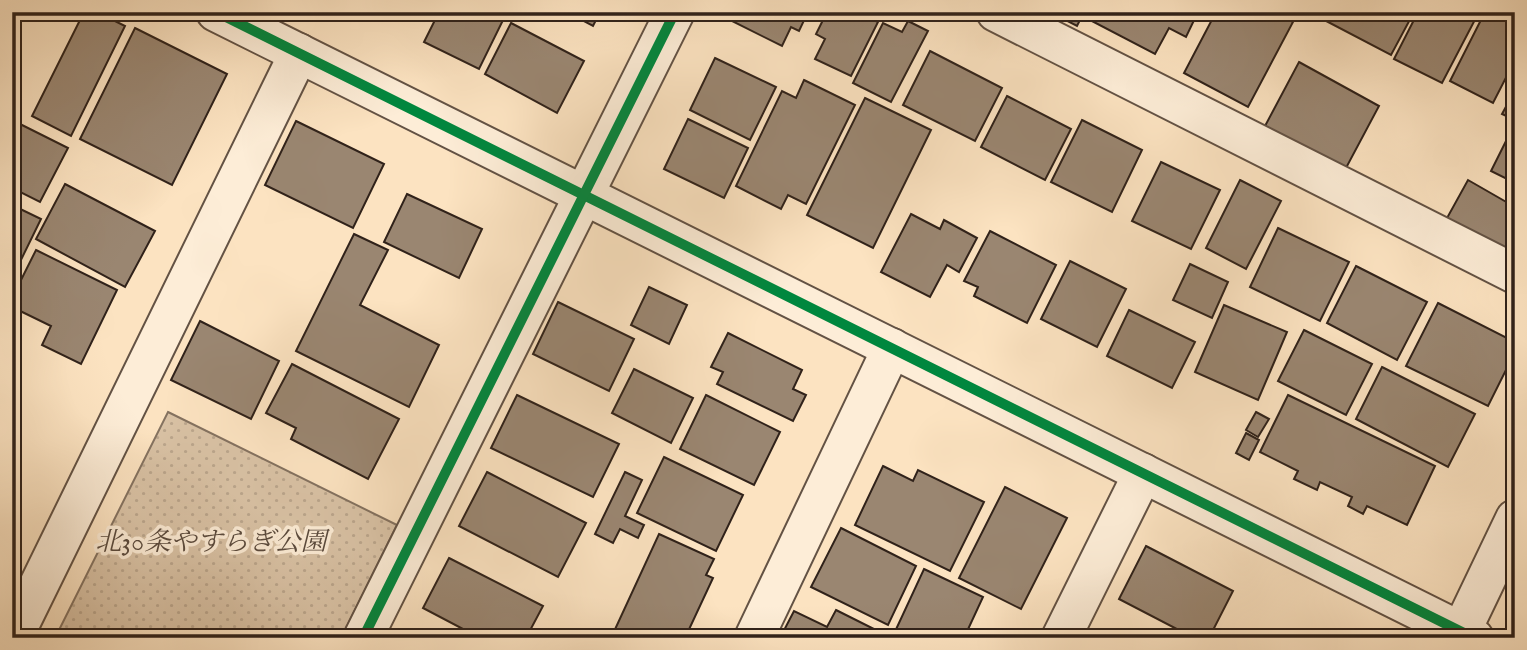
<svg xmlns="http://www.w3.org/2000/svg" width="1527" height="650" font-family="'IM FELL English','Noto Serif JP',serif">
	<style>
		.park { fill: url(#park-dots); stroke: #847260; stroke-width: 2 }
		.building { fill: #9a8671; stroke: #30221a; stroke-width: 2 }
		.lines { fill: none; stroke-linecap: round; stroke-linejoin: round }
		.minor-casing { stroke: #635244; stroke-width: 42 }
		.minor { stroke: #fdedd7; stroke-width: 38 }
		.cycleway-casing { stroke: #fdedd7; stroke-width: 15 }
		.cycleway { stroke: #00873e; stroke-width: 10 }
		.labels { text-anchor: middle; stroke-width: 7; stroke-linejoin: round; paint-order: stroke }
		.park-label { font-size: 26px; font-style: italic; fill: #5a4a3d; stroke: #fdedd7 }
	</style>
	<defs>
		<pattern id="park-dots" width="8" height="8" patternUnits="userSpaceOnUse" patternTransform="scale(1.75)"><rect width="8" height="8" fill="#d9c2a5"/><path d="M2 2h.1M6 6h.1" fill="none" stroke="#bba68d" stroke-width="1.8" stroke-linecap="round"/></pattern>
	</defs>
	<rect width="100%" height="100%" fill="#fce3c1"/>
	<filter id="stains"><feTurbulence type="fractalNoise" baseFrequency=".00286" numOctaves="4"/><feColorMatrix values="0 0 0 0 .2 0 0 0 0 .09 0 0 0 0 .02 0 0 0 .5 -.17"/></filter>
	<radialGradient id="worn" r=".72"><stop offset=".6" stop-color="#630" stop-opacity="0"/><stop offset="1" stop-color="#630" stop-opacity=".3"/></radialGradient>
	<polygon class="park" points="168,412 397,525 341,638 55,638"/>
	<g class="building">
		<polygon points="84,12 97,12 125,26 71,136 32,116"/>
		<polygon points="439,12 507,12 479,69 424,42"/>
		<polygon points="567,12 600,12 593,26"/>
		<polygon points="726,12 808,12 799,31 791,27 782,46 724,17"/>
		<polygon points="827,12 858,12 878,22 851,76 815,59 825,39 816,34"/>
		<polygon points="1050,12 1084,12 1077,26"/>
		<polygon points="1091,12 1198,12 1186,37 1169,28 1155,54 1088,19"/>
		<polygon points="1216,12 1274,12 1293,22 1248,107 1184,73"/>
		<polygon points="1309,12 1414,12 1391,55"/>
		<polygon points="1418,12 1479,12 1442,83 1394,59"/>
		<polygon points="1485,12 1504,12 1515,18 1515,60 1493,103 1450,81"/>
		<polygon points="908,21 928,31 891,102 853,83 883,23 902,32"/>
		<polygon points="511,23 584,61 557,113 485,74"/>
		<polygon points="135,28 227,74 172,185 80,139"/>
		<polygon points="930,51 1002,88 975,141 903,105"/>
		<polygon points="715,58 776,87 750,140 690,110"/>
		<polygon points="1299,62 1379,106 1346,168 1265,126"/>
		<polygon points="804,80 855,105 806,204 788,195 781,209 736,186 782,91 796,98"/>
		<polygon points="1515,90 1515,120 1502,114"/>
		<polygon points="1007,96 1071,129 1045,180 981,147"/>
		<polygon points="865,98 931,130 873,248 807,215"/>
		<polygon points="688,119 748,148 724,198 664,169"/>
		<polygon points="12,120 68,148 40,202 12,188"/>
		<polygon points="1082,120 1142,150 1112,212 1051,182"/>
		<polygon points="296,121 384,164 353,228 265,185"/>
		<polygon points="1512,129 1515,130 1515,183 1491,171"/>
		<polygon points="1161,162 1220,190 1191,249 1132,221"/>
		<polygon points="1240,180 1281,201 1246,269 1206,248"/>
		<polygon points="1468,180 1515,207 1515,257 1447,218"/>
		<polygon points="65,184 155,231 125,287 36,239"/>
		<polygon points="407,194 482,229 459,278 384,242"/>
		<polygon points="12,205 41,219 18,266 12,263"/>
		<polygon points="911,214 940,229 944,220 977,238 959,272 947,265 930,297 881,272"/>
		<polygon points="1278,228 1349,262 1320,321 1250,287"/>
		<polygon points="990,231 1056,265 1027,323 974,296 978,287 964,281"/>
		<polygon points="354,234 388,250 360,305 439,345 409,407 296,351"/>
		<polygon points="36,250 117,290 81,364 42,345 51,326 12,307 12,298"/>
		<polygon points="1070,261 1126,289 1097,347 1041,319"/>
		<polygon points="1190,264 1228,282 1212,318 1173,300"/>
		<polygon points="1356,266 1427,302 1397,360 1327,323"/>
		<polygon points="649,287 687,305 669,344 631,325"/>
		<polygon points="558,302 634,339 609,391 533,354"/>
		<polygon points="1438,303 1515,342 1515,352 1488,406 1406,366"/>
		<polygon points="1224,305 1287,332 1258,400 1195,372"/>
		<polygon points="1129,310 1195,342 1172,388 1107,356"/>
		<polygon points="200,321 279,361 251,419 171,380"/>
		<polygon points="1304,330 1372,364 1346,415 1278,381"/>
		<polygon points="728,333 802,370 793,389 806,395 793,421 717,384 723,372 711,367"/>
		<polygon points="292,364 399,419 368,479 291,439 296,428 266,413"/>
		<polygon points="1382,367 1475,414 1448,467 1356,419"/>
		<polygon points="634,369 693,398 671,443 612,413"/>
		<polygon points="517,395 619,444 593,497 491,448"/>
		<polygon points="706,395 780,432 754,485 680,449"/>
		<polygon points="1288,395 1435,466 1407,525 1367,506 1363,514 1348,506 1352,497 1320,482 1317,490 1294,479 1298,471 1260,452"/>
		<polygon points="1256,412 1269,419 1258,437 1246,430"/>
		<polygon points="1246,433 1259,440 1249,460 1236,453"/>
		<polygon points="664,457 743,495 716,551 637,513"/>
		<polygon points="883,466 913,481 918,470 984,502 950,571 855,525"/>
		<polygon points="487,472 586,523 558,577 459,526"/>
		<polygon points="625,472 642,480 625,516 644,525 638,538 620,529 613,543 595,534"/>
		<polygon points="1005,487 1067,518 1021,609 959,578"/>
		<polygon points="841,528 916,566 888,625 811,587"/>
		<polygon points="659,534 714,559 706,575 713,578 685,638 611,638"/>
		<polygon points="1146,546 1233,591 1209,638 1194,638 1119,599"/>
		<polygon points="449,558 543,606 526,638 480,638 423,608"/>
		<polygon points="924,569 983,597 964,638 892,638"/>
		<polygon points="836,610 886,635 885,638 780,638 794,611 827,627"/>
	</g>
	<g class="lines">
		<g class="minor-casing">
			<g id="minor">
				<polyline points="216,12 1474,638"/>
				<polyline points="996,12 1515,274"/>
				<polyline points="13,638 299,53"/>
				<polyline points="363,638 675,12"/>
				<polyline points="754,638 892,348"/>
				<polyline points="1061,638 1143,473"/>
				<polyline points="1458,638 1515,519"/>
			</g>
		</g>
		<use href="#minor" class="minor"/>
		<g class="cycleway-casing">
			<g id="cycleway">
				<polyline points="216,12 1474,638"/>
				<polyline points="363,638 675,12"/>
			</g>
		</g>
		<use href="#cycleway" class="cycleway"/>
	</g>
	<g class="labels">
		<g class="park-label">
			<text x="211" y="550">北30条やすらぎ公園</text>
		</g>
	</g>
	<rect width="1527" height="650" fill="none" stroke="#fce3c1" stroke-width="42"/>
	<rect x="14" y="14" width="1499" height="622" fill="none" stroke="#30221a" stroke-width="3.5"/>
	<rect x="21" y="21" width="1485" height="608" fill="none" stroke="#30221a" stroke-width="2"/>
	<rect width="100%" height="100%" filter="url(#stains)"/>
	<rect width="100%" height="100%" fill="url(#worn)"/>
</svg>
